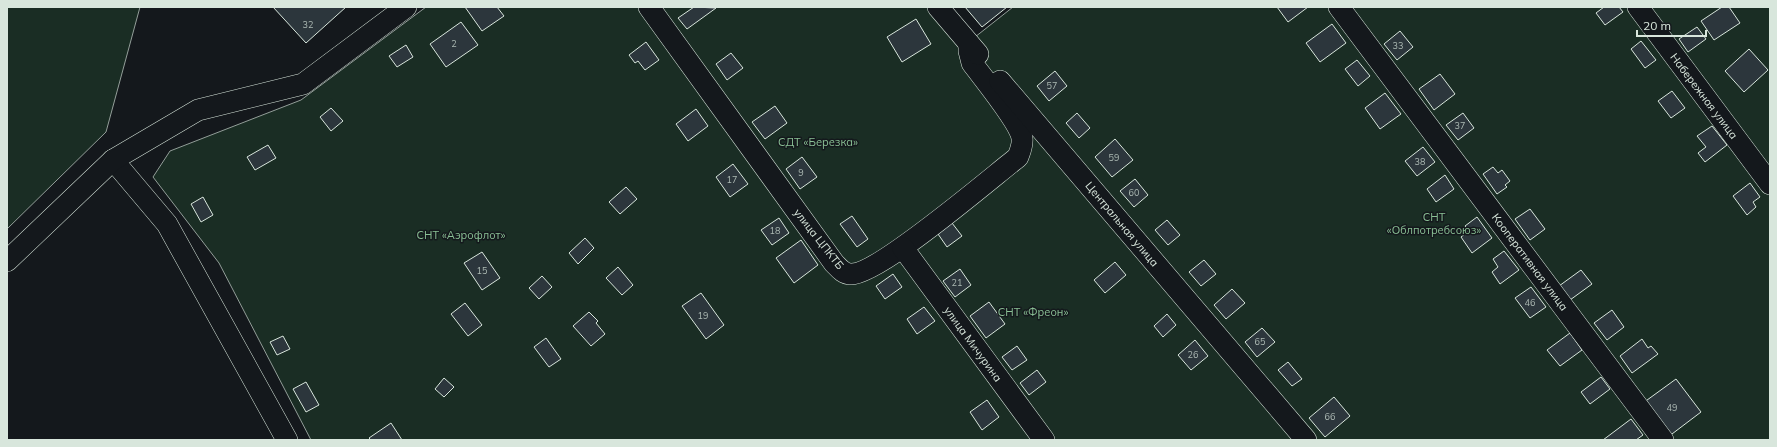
<svg xmlns="http://www.w3.org/2000/svg" width="1777" height="447" font-family="Mulish,sans-serif">
	<style>
		.green { fill: #1a2d24; stroke: #939e99 }
		.building { fill: #2c363c; stroke: #d8e6dc }
		.lines { fill: none; stroke-linecap: round; stroke-linejoin: round }
		.minor-casing { stroke: #d8e6dc; stroke-width: 22 }
		.minor { stroke: #14181c; stroke-width: 21 }
		.labels { text-anchor: middle; stroke-width: 3; stroke-linejoin: round; paint-order: stroke }
		.number-label { font-size: 9px; fill: #adbab4 }
		.street-label { font-size: 11px; fill: #d8e6dc; stroke: #14181c }
		.park-label { font-size: 11px; fill: #8ac095; stroke: #14181c }
	</style>
	<rect width="100%" height="100%" fill="#14181c"/>
	<g class="green">
		<polygon points="7,7 140,7 106,132 7,229"/>
		<polygon points="426,7 940,7 970,41 1013,7 1770,7 1770,440 311,440 219,263 153,177 170,151 301,100"/>
	</g>
	<g class="building">
		<polygon points="273,7 346,7 306,43"/>
		<polygon points="465,7 497,7 504,16 482,31"/>
		<polygon points="694,7 716,8 687,29 678,18"/>
		<polygon points="965,7 1007,7 982,27"/>
		<polygon points="1277,7 1308,7 1288,22"/>
		<polygon points="1604,7 1619,7 1623,12 1605,25 1596,13"/>
		<polygon points="1722,7 1729,7 1740,23 1714,40 1701,21"/>
		<polygon points="916,19 931,44 902,62 887,37"/>
		<polygon points="461,22 478,45 446,67 430,44"/>
		<polygon points="1332,24 1346,43 1320,62 1306,43"/>
		<polygon points="1697,27 1706,39 1688,52 1679,39"/>
		<polygon points="1400,31 1413,47 1397,60 1384,44"/>
		<polygon points="1641,41 1656,60 1645,68 1631,49"/>
		<polygon points="646,42 659,60 645,70 638,61 635,63 629,55"/>
		<polygon points="406,45 413,57 397,67 389,56"/>
		<polygon points="1749,49 1768,70 1744,92 1725,71"/>
		<polygon points="731,53 743,68 727,80 716,64"/>
		<polygon points="1357,60 1370,76 1358,86 1345,69"/>
		<polygon points="1055,71 1067,86 1049,101 1037,86"/>
		<polygon points="1440,74 1455,94 1434,110 1419,89"/>
		<polygon points="1672,91 1685,108 1671,118 1658,101"/>
		<polygon points="1385,93 1401,114 1380,129 1365,108"/>
		<polygon points="775,106 787,123 765,139 752,122"/>
		<polygon points="331,108 343,121 331,131 320,117"/>
		<polygon points="696,109 708,126 688,141 676,124"/>
		<polygon points="1077,113 1090,128 1079,138 1066,123"/>
		<polygon points="1463,113 1474,128 1458,140 1446,125"/>
		<polygon points="1712,126 1727,145 1705,162 1698,153 1706,147 1697,136"/>
		<polygon points="1115,139 1133,160 1112,177 1095,157"/>
		<polygon points="268,145 276,158 255,170 247,157"/>
		<polygon points="1423,147 1435,162 1417,176 1405,161"/>
		<polygon points="802,157 817,177 800,189 786,169"/>
		<polygon points="733,164 748,184 730,197 716,177"/>
		<polygon points="1493,167 1498,173 1502,170 1510,181 1505,185 1507,187 1497,194 1483,174"/>
		<polygon points="1445,175 1454,189 1436,202 1427,189"/>
		<polygon points="1135,179 1148,195 1134,207 1120,191"/>
		<polygon points="1750,183 1760,197 1753,202 1756,207 1747,215 1733,196"/>
		<polygon points="626,187 637,199 620,214 609,202"/>
		<polygon points="203,197 213,215 201,222 191,204"/>
		<polygon points="1530,209 1545,229 1530,240 1515,219"/>
		<polygon points="852,216 868,239 857,247 840,224"/>
		<polygon points="1477,217 1492,238 1472,253 1461,237 1469,231 1465,226"/>
		<polygon points="779,218 789,233 772,245 761,230"/>
		<polygon points="1167,220 1180,235 1168,245 1155,230"/>
		<polygon points="952,223 962,236 947,247 938,234"/>
		<polygon points="585,238 594,248 578,264 569,253"/>
		<polygon points="801,240 818,265 794,283 776,258"/>
		<polygon points="1504,251 1519,270 1500,284 1492,272 1498,267 1493,259"/>
		<polygon points="482,252 500,278 482,290 464,263"/>
		<polygon points="1204,260 1216,274 1201,286 1189,272"/>
		<polygon points="1115,262 1126,275 1105,293 1094,280"/>
		<polygon points="618,267 633,285 622,295 606,278"/>
		<polygon points="960,269 971,285 955,297 943,281"/>
		<polygon points="1581,270 1592,284 1570,300 1559,286"/>
		<polygon points="893,274 902,287 885,299 876,286"/>
		<polygon points="542,276 552,287 539,299 529,288"/>
		<polygon points="1531,287 1546,307 1530,318 1515,298"/>
		<polygon points="1232,289 1245,303 1226,319 1214,305"/>
		<polygon points="701,293 724,325 706,339 682,306"/>
		<polygon points="989,302 1005,324 986,338 970,316"/>
		<polygon points="465,303 482,325 468,336 451,314"/>
		<polygon points="924,307 935,321 917,334 907,319"/>
		<polygon points="1612,310 1624,327 1607,340 1594,323"/>
		<polygon points="589,312 598,321 596,323 605,334 591,346 573,326"/>
		<polygon points="1167,314 1176,325 1163,337 1154,326"/>
		<polygon points="1262,328 1275,342 1257,357 1245,342"/>
		<polygon points="1570,333 1582,350 1560,366 1547,350"/>
		<polygon points="283,336 290,349 277,355 270,342"/>
		<polygon points="546,338 561,359 549,367 534,347"/>
		<polygon points="1642,339 1648,348 1651,346 1658,354 1632,373 1620,356"/>
		<polygon points="1195,340 1208,356 1191,370 1178,355"/>
		<polygon points="1017,346 1027,360 1012,370 1002,357"/>
		<polygon points="1288,362 1302,379 1292,386 1278,370"/>
		<polygon points="1037,370 1046,382 1029,395 1020,383"/>
		<polygon points="1601,377 1610,389 1590,404 1581,392"/>
		<polygon points="444,378 454,387 444,397 435,389"/>
		<polygon points="1676,379 1701,412 1668,437 1643,403"/>
		<polygon points="306,382 319,405 306,412 293,389"/>
		<polygon points="1334,397 1350,416 1325,437 1309,418"/>
		<polygon points="987,400 999,417 982,430 970,412"/>
		<polygon points="1631,419 1643,435 1636,440 1603,440"/>
		<polygon points="391,423 402,440 371,440 369,438"/>
	</g>
	<g class="lines">
		<g class="minor-casing">
			<g id="minor">
				<path d="M649,7L834,263C839,268 843,274 851,274C878,275 991,178 1018,157C1020,151 1023,145 1022,138C1020,123 983,78 972,63L969,51V44"/>
				<polyline points="938,7 978,54"/>
				<polyline points="1339,7 1663,440"/>
				<polyline points="1638,7 1770,184"/>
				<polyline points="1000,81 1306,440"/>
				<polyline points="113,160 167,224 287,440"/>
				<polyline points="903,248 1044,440"/>
				<polyline points="7,261 113,160 198,110 303,84 406,7"/>
			</g>
		</g>
		<use href="#minor" class="minor"/>
	</g>
	<g class="labels">
		<g class="number-label">
			<text x="308" y="28">32</text>
			<text x="454" y="47">2</text>
			<text x="1398" y="49">33</text>
			<text x="1052" y="89">57</text>
			<text x="1460" y="129">37</text>
			<text x="1114" y="161">59</text>
			<text x="1420" y="165">38</text>
			<text x="801" y="176">9</text>
			<text x="732" y="183">17</text>
			<text x="1134" y="196">60</text>
			<text x="775" y="234">18</text>
			<text x="482" y="274">15</text>
			<text x="957" y="286">21</text>
			<text x="1530" y="306">46</text>
			<text x="703" y="319">19</text>
			<text x="1260" y="345">65</text>
			<text x="1193" y="358">26</text>
			<text x="1672" y="411">49</text>
			<text x="1330" y="420">66</text>
		</g>
		<g class="street-label">
			<text transform="translate(1704 96) rotate(53)" y="4">Набережная улица</text>
			<text transform="translate(1122 224) rotate(50)" y="4">Центральная улица</text>
			<text transform="translate(819 239) rotate(52)" y="4">улица ЦПКТБ</text>
			<text transform="translate(1530 262) rotate(53)" y="4">Кооперативная улица</text>
			<text transform="translate(973 344) rotate(54)" y="4">улица Мичурина</text>
		</g>
		<g class="park-label">
			<text x="818" y="146">СДТ «Березка»</text>
			<text x="1434" y="221">СНТ<tspan x="1434" dy="13">«Облпотребсоюз»</tspan></text>
			<text x="461" y="239">СНТ «Аэрофлот»</text>
			<text x="1033" y="316">СНТ «Фреон»</text>
		</g>
	</g>
	<rect width="1777" height="447" fill="none" stroke="#d8e6dc" stroke-width="16"/>
	<path d="M1637 30v6h69v-6" fill="none" stroke="#d8e6dc" stroke-width="2"/>
	<text x="1643" y="30" font-size="12" fill="#d8e6dc" stroke="#14181c" stroke-width="3" paint-order="stroke">20 m</text>
</svg>
